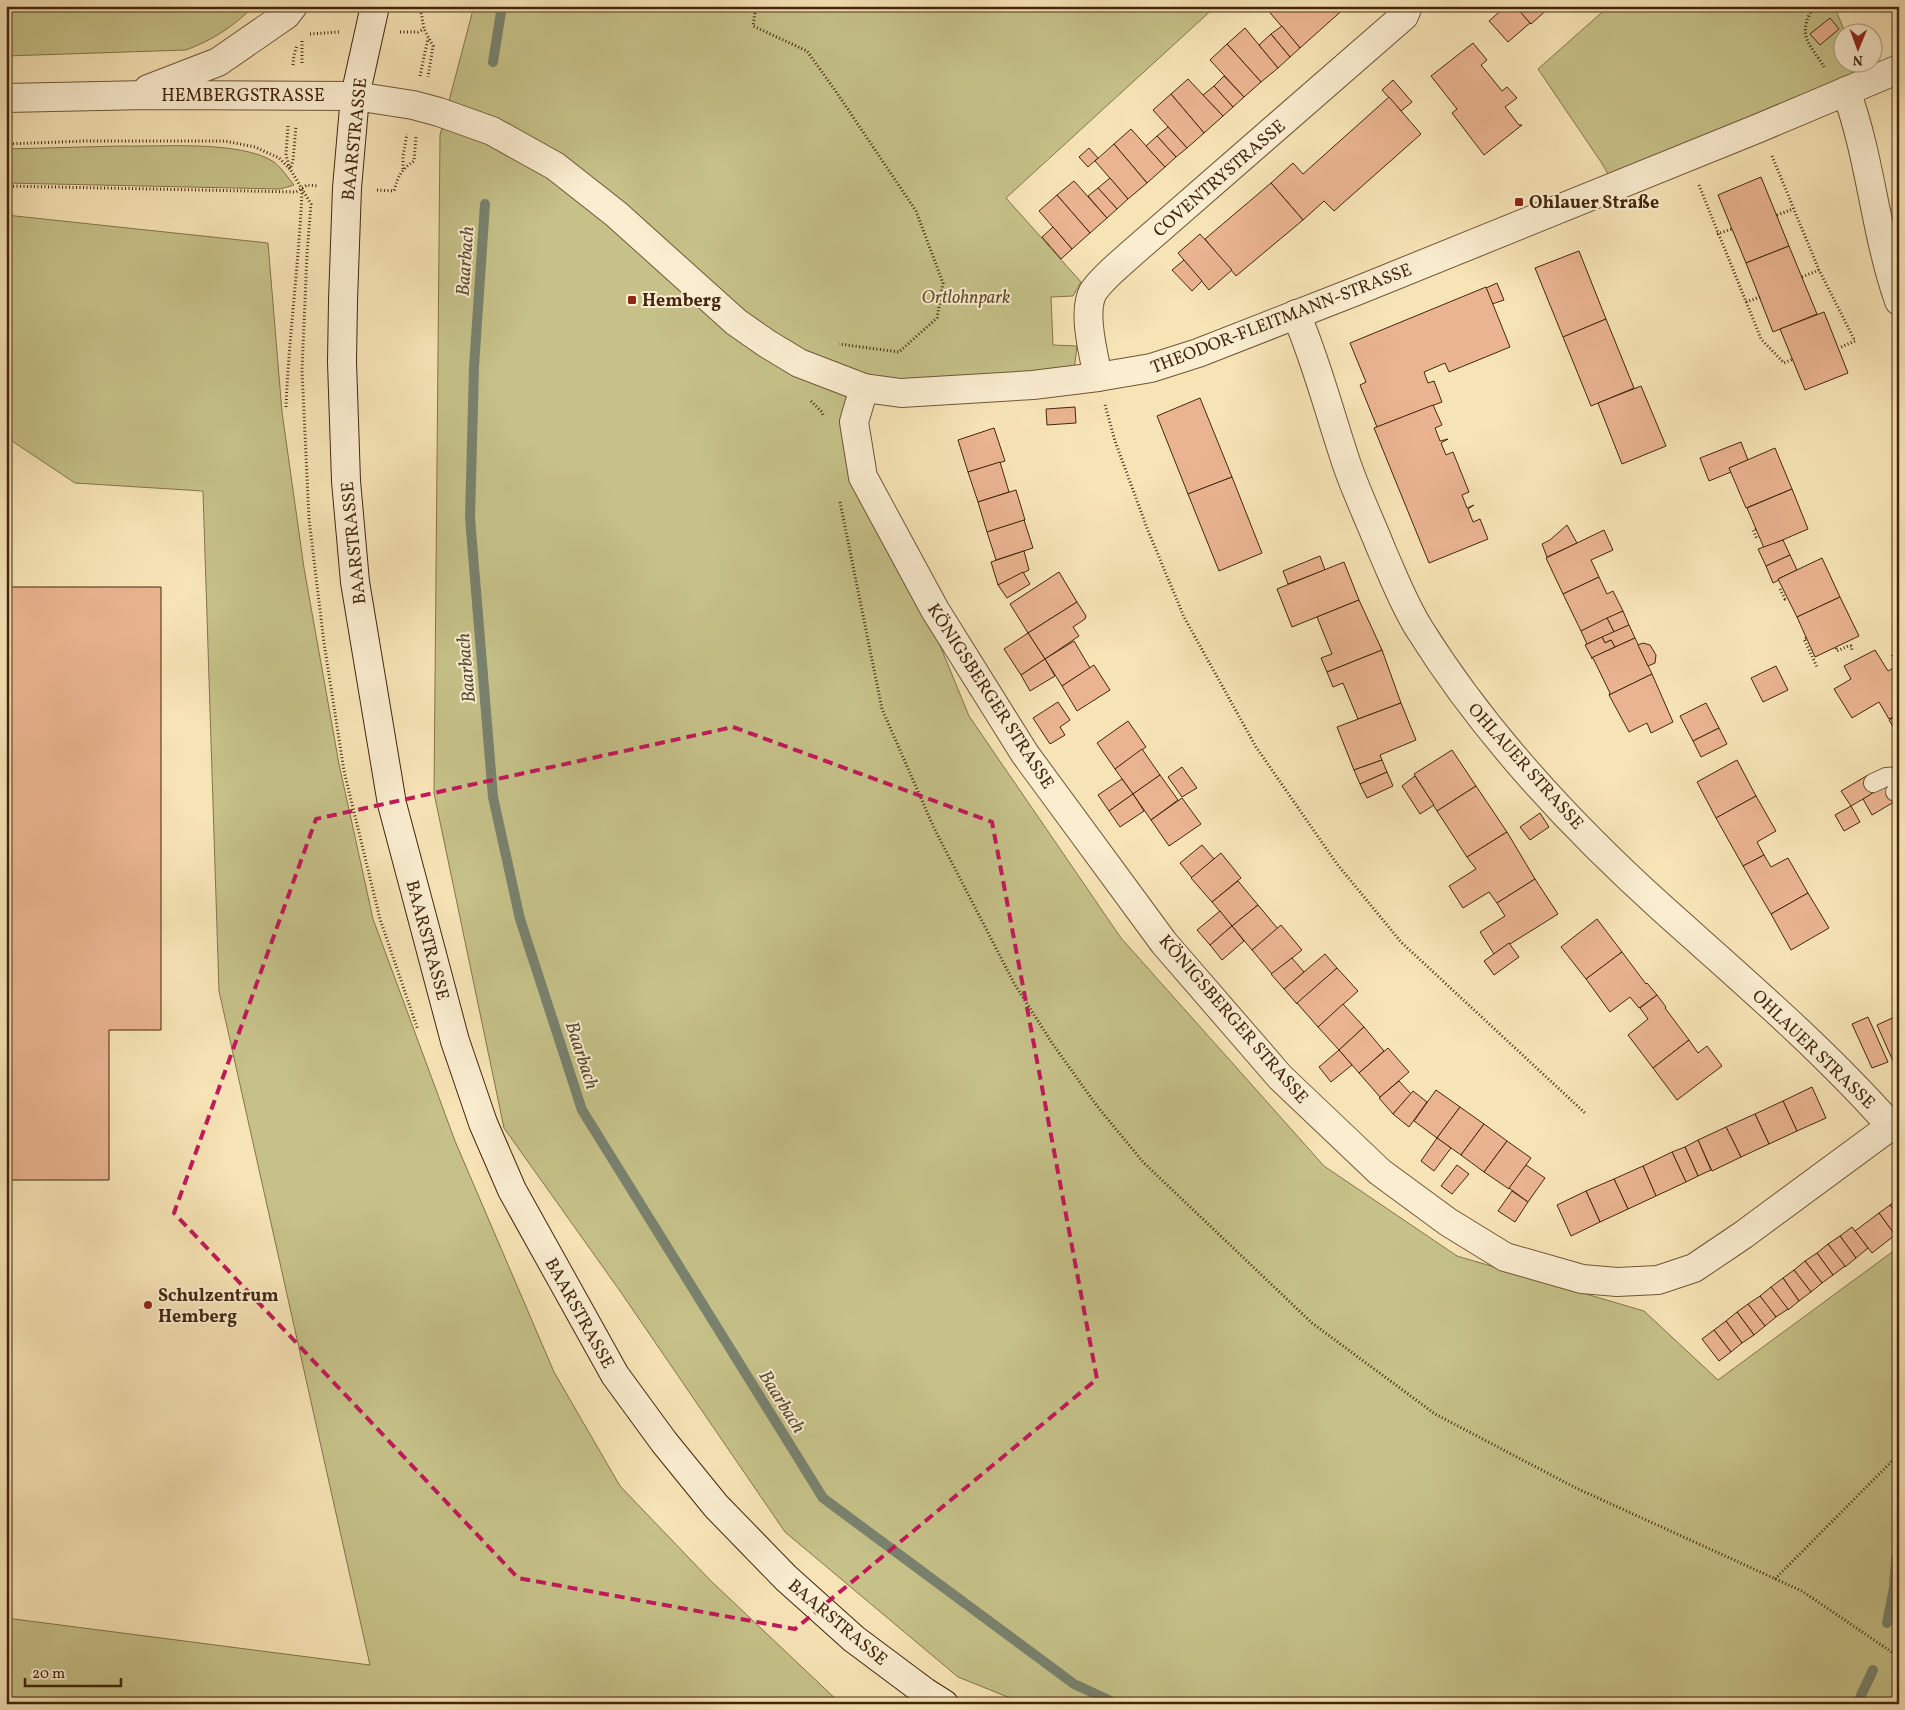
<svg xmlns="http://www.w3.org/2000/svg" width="1905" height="1710" font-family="Vollkorn,serif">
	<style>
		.green { fill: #c5c188; stroke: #84744a }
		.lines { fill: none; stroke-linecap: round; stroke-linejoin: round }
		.stream { stroke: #79826e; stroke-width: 10 }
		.building { fill: #eab490; stroke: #43260d }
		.service-casing { stroke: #705637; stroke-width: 20 }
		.minor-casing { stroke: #705637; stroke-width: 30 }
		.secondary-casing { stroke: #43260d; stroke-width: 30 }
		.path { stroke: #43260d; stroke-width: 3; stroke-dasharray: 1 2.5; stroke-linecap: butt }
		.service { stroke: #faedd0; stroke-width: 18 }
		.minor { stroke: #faedd0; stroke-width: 28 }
		.secondary { stroke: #faedd0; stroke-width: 28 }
		.marked { fill: none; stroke: #c2185b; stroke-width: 4; stroke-dasharray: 10 6; stroke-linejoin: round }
		.poi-dot { fill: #8f2418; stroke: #faedd0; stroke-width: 2 }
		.labels { text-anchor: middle; stroke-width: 4; stroke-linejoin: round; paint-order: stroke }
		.street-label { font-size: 18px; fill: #43260d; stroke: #faedd0 }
		.poi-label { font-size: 18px; font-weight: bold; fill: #43260d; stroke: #faedd0; text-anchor: start }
		.park-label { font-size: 18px; font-style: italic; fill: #644d2c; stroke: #faedd0 }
		.water-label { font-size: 19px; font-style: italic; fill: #5a4c35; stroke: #faedd0 }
	</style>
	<rect width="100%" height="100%" fill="#f7e4b6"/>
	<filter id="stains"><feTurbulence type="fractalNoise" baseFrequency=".004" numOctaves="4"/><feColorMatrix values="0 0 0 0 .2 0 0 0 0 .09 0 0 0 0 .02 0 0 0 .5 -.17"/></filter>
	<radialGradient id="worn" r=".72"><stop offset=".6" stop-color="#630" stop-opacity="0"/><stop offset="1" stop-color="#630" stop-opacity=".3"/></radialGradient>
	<g class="green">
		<path d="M6,6H254C234,26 213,40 186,50L6,56Z"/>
		<polygon points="474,6 1216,6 1006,198 1081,282 1073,296 1051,297 1053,345 1077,346 1074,371 864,388 870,475 969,716 1121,938 1324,1166 1457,1256 1644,1311 1718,1380 1899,1247 1899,1704 1025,1704 958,1677 785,1532 620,1291 504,1128 434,793 440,135"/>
		<polygon points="1609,6 1834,6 1845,32 1842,32 1842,62 1857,63 1864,79 1614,184 1601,162 1538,69"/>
		<path d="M121,146C162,147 240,140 274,162C282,168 288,178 294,185L280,189L6,183V149Z"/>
		<polygon points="6,215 268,243 282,412 304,568 339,764 373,919 455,1141 554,1372 620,1486 711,1581 841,1704 6,1704 6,1618 370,1665 219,991 203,491 75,483 6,437"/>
	</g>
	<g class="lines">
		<g class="stream">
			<polyline points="493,62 502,6"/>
			<polyline points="485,204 474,367 470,518 493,797 520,919 582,1110 823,1498 1074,1684 1117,1704"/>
			<polyline points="1887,1623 1894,1588 1896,1559 1899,1551"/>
			<polyline points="1857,1704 1873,1670"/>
		</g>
	</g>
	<g class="building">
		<polygon points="1269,6 1347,6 1300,48 1266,8"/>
		<polygon points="1506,6 1515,6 1530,23 1508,42 1489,21"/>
		<polygon points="1515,6 1551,6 1531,24"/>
		<polygon points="1830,18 1839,29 1820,45 1810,34"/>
		<polygon points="1282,26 1300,48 1290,57 1271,34"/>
		<polygon points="1245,28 1278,68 1261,82 1227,44"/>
		<polygon points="1271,34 1290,57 1278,68 1259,45"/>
		<polygon points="1473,43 1487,60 1481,65 1502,91 1507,87 1517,98 1505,107 1519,125 1522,125 1484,155 1452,113 1457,109 1431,76"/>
		<polygon points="1227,44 1261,82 1244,97 1210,60"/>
		<polygon points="1224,76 1244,97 1233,107 1214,86"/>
		<polygon points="1188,79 1223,116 1204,133 1171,94"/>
		<polygon points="1393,80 1412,102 1401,111 1382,90"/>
		<polygon points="1214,86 1233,107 1223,116 1203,95"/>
		<polygon points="1171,94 1204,133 1187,148 1153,110"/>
		<polygon points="1389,97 1421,134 1334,211 1324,201 1303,220 1271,183 1293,163 1303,174"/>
		<polygon points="1168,127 1187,148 1176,157 1157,136"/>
		<polygon points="1131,129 1165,167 1147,183 1114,144"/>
		<polygon points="1157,136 1176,157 1165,167 1146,146"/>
		<polygon points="1114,144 1147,183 1128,199 1095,161"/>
		<polygon points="1089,148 1098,158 1088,167 1079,157"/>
		<polygon points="1761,177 1789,246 1746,263 1718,195"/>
		<polygon points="1110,178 1128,199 1117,209 1098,188"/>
		<polygon points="1074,181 1107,218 1090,233 1057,195"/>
		<polygon points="1271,183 1303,220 1236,276 1205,239"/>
		<polygon points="1098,188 1117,209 1107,218 1088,196"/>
		<polygon points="1057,195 1090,233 1072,249 1039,211"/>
		<polygon points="1053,227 1072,249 1061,259 1042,237"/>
		<polygon points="1200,234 1232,270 1209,290 1178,253"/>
		<polygon points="1789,246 1817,314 1773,332 1746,263"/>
		<polygon points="1579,251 1606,319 1563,337 1535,268"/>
		<polygon points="1184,260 1202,281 1192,291 1172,270"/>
		<polygon points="1497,283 1504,300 1492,304 1486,288"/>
		<polygon points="1486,287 1510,347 1449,372 1445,363 1424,372 1428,383 1434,381 1442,402 1377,427 1360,385 1366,382 1350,343"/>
		<polygon points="1824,312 1848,373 1805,390 1780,329"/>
		<polygon points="1606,319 1634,388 1591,406 1563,337"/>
		<polygon points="1641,386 1666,446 1622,464 1598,403"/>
		<polygon points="1200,398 1232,477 1188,494 1157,416"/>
		<polygon points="1433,405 1442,425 1435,428 1440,441 1448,439 1441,443 1446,455 1453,452 1469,492 1462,495 1467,508 1474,505 1468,509 1473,522 1480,519 1488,539 1429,563 1374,428"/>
		<polygon points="1075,407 1076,423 1047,425 1046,409"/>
		<polygon points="994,428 1005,461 968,472 958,440"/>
		<polygon points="1741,442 1748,460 1729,468 1731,472 1709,481 1700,458"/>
		<polygon points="1775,448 1792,489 1746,508 1729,468"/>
		<polygon points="1000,462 1009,492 978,502 968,472"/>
		<polygon points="1232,477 1262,553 1219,571 1188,494"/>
		<polygon points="1792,489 1808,529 1764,548 1747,508"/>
		<polygon points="1016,490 1025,520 987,532 978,502"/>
		<polygon points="1024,520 1033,548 996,560 987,532"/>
		<polygon points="1567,525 1577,543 1547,557 1542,544 1550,540"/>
		<polygon points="1604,530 1613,550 1591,560 1599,577 1563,594 1546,558"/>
		<polygon points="1783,540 1790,555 1766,566 1758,549"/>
		<polygon points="1024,551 1029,570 998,585 991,562"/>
		<polygon points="1790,555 1797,570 1778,579 1779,580 1773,583 1766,566"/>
		<polygon points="1320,556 1325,570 1288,584 1283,571"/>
		<polygon points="1822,558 1840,597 1797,617 1778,579"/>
		<polygon points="1344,562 1359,600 1292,627 1277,589"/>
		<polygon points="1023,572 1030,584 1007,598 998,585"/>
		<polygon points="1059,572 1077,602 1028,633 1010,604"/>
		<polygon points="1599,577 1607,594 1613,591 1623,611 1581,631 1563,594"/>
		<polygon points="6,587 161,587 161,1030 109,1030 109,1180 6,1180"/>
		<polygon points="1840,597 1859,636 1815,657 1797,617"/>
		<polygon points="1359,600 1382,650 1327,672 1321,658 1332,654 1317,617"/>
		<polygon points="1077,602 1086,616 1085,619 1073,627 1079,636 1045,659 1028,633"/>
		<polygon points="1623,611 1629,625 1614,632 1607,618"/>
		<polygon points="1607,618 1614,632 1587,644 1581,631"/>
		<polygon points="1629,625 1635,638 1615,647 1611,640 1605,643 1602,637"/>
		<polygon points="1028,633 1045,659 1021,675 1004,649"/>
		<polygon points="1602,637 1605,643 1611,640 1615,647 1592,658 1585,645"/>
		<polygon points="1635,638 1652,674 1609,695 1610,693 1593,658 1591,658"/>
		<polygon points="1074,641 1090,668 1062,686 1045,659"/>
		<polygon points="1643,643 1650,645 1656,655 1655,663 1648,666 1638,645"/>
		<polygon points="1382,650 1401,703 1358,719 1343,683 1333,687 1327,672"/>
		<polygon points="1875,650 1888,671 1899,665 1899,714 1889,719 1879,702 1852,718 1834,689 1851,679 1844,666"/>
		<polygon points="1045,659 1055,676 1030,691 1021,675"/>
		<polygon points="1094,665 1110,690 1077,711 1062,686"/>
		<polygon points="1776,666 1788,690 1763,702 1751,678"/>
		<polygon points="1652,674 1673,722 1651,733 1647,723 1629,732 1609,695"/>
		<polygon points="1058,702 1070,720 1060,727 1065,735 1050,744 1033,718"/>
		<polygon points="1401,703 1416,740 1380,755 1382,760 1354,770 1337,727"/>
		<polygon points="1706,703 1719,728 1693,741 1680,716"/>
		<polygon points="1899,714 1899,737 1889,720"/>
		<polygon points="1128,721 1146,747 1115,769 1097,743"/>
		<polygon points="1719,728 1727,744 1701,757 1693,741"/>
		<polygon points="1142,749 1160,775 1133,794 1115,769"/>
		<polygon points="1452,750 1476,786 1437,811 1414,774"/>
		<polygon points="1382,760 1387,772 1360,784 1354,770"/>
		<polygon points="1737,760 1756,796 1716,818 1697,782"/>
		<polygon points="1182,767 1197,788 1182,797 1168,777"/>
		<polygon points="1387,772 1393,786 1367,798 1360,784"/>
		<polygon points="1160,775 1178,800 1151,820 1133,794"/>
		<polygon points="1868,775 1877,791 1851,806 1841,791"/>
		<polygon points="1415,776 1434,805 1420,814 1402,786"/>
		<polygon points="1122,779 1133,794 1109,811 1098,795"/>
		<polygon points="1889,783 1899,799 1872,815 1863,799"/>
		<polygon points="1476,786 1507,832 1467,857 1437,811"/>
		<polygon points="1133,794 1144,811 1120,827 1109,811"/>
		<polygon points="1756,796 1776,831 1757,842 1764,855 1743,866 1716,818"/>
		<polygon points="1182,798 1201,824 1169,846 1151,820"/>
		<polygon points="1851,806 1860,822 1844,831 1835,815"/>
		<polygon points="1540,813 1549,827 1530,840 1520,827"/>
		<polygon points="1507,832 1535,879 1497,903 1489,892 1463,908 1449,886 1476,869 1467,857"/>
		<polygon points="1202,845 1214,859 1192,878 1180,863"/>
		<polygon points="1221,853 1241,878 1212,902 1191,878"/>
		<polygon points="1764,855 1771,867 1788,858 1808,893 1771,914 1743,866"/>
		<polygon points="1535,879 1558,914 1494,954 1480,932 1505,916 1497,903"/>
		<polygon points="1238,881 1258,905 1232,926 1212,902"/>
		<polygon points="1808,893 1829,928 1791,950 1771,914"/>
		<polygon points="1258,905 1278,929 1252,950 1232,926"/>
		<polygon points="1220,911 1232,926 1210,945 1197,930"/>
		<polygon points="1597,919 1622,952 1586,979 1561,947"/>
		<polygon points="1281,925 1302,950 1272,974 1252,950"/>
		<polygon points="1232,926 1244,941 1222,960 1210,945"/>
		<polygon points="1509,943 1519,957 1494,975 1484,961"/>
		<polygon points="1622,952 1646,984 1647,983 1657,995 1639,1008 1630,997 1610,1012 1586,979"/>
		<polygon points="1325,954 1337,968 1297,1004 1284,989"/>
		<polygon points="1292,958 1304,972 1284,989 1271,974"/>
		<polygon points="1337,968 1358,991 1318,1027 1297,1003"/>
		<polygon points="1657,995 1666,1007 1665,1008 1689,1040 1653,1068 1628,1035 1648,1019 1640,1008"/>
		<polygon points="1343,1004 1364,1027 1339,1050 1318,1027"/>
		<polygon points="1899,1015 1899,1059 1893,1061 1877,1025"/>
		<polygon points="1868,1017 1888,1062 1872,1068 1852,1024"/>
		<polygon points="1364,1027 1384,1051 1359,1073 1339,1050"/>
		<polygon points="1689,1040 1698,1053 1707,1046 1722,1066 1677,1100 1653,1068"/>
		<polygon points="1388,1048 1409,1072 1380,1097 1359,1073"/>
		<polygon points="1339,1050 1352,1065 1331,1082 1319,1067"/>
		<polygon points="1399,1081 1411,1094 1393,1114 1379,1098"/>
		<polygon points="1812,1087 1826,1118 1797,1131 1783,1101"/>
		<polygon points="1436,1090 1460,1107 1437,1138 1414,1121"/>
		<polygon points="1413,1091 1427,1102 1409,1127 1393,1114"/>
		<polygon points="1783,1101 1797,1131 1769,1144 1755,1114"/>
		<polygon points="1460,1107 1484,1124 1461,1155 1437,1138"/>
		<polygon points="1755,1114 1769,1144 1741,1157 1726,1127"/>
		<polygon points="1484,1124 1507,1141 1484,1172 1461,1155"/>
		<polygon points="1726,1127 1741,1157 1712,1171 1698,1140"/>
		<polygon points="1437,1138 1451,1148 1434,1171 1421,1161"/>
		<polygon points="1698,1140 1711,1170 1698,1176 1685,1147"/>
		<polygon points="1507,1141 1531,1158 1509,1189 1484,1172"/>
		<polygon points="1685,1147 1698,1176 1686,1182 1672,1152"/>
		<polygon points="1672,1152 1686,1182 1656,1196 1643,1166"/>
		<polygon points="1457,1165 1469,1174 1452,1194 1441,1186"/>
		<polygon points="1526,1165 1545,1178 1528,1202 1509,1188"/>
		<polygon points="1643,1166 1656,1196 1628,1209 1614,1179"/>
		<polygon points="1614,1179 1628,1209 1600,1222 1586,1191"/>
		<polygon points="1512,1191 1528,1202 1515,1222 1498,1211"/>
		<polygon points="1586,1191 1600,1222 1571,1236 1557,1205"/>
		<polygon points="1899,1198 1899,1216 1890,1205"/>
		<polygon points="1890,1205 1899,1216 1899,1232 1895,1235 1879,1213"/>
		<polygon points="1879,1213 1895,1235 1872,1253 1855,1231"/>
		<polygon points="1852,1227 1868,1248 1856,1258 1840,1236"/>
		<polygon points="1840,1236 1856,1258 1845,1267 1828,1244"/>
		<polygon points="1828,1244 1845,1266 1833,1275 1817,1253"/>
		<polygon points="1817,1253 1833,1275 1822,1283 1805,1261"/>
		<polygon points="1805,1261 1822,1283 1811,1292 1794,1270"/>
		<polygon points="1794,1270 1811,1292 1799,1301 1783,1278"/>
		<polygon points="1783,1278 1799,1301 1788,1310 1771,1287"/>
		<polygon points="1771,1287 1788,1309 1776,1317 1760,1296"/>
		<polygon points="1760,1296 1776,1317 1765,1326 1748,1304"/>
		<polygon points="1748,1304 1765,1326 1754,1335 1737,1312"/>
		<polygon points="1737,1312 1754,1335 1742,1343 1726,1321"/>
		<polygon points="1726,1321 1742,1343 1731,1352 1714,1330"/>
		<polygon points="1714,1330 1731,1352 1719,1361 1702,1339"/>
	</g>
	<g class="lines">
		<g class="service-casing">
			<g id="service">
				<polyline points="1873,783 1886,777 1899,776"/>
				<polyline points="1895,792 1899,788"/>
			</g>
		</g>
		<g class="minor-casing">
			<g id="minor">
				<polyline points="148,89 218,62 286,15 293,6"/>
				<path d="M1846,91C1871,159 1875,233 1899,301"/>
				<polyline points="6,98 147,95 355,96 413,105 439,112 492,131 555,166 616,214 736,322 766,343 799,363 864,388 901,393 1033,385 1098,377 1151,368 1198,353 1359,290 1759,128 1899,69"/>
				<path d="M1296,314C1317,363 1330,415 1347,465C1357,494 1371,523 1382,551C1394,578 1404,605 1420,630C1485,734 1572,827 1663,909C1741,979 1821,1047 1891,1126"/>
				<path d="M1098,377C1094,356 1082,312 1093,292C1102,278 1119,265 1132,253L1404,16L1408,6"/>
				<polyline points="864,388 854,422 863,477 935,610 1025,754 1164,943 1280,1077 1380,1172 1448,1222 1505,1257 1582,1279 1617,1282 1658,1280 1694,1268 1743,1235 1899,1120"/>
			</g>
		</g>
		<g class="secondary-casing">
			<polyline id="secondary" points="375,6 355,96 347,188 343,301 342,362 346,481 355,582 392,804 455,1041 483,1123 512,1190 615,1375 664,1442 716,1506 786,1578 854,1639 925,1692 944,1704"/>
		</g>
		<g class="path">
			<polyline points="420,6 424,29 433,46 428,77"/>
			<polyline points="756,6 753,26 807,51 837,93 916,211 943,283 937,318 899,352 839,344"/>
			<path d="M1813,6C1811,12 1807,18 1806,25C1802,41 1817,54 1824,67"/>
			<polyline points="400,32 418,32 424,29"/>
			<polyline points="310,34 339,32"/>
			<polyline points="302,41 302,65"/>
			<polyline points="293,65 294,55 297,45"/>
			<polyline points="420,76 428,38"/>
			<polyline points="1896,103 1899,111"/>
			<polyline points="288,126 286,155 290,169 311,204 307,254 302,370 309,519 324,643 344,771 380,919 418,1030"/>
			<polyline points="6,144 86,141 225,141 255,147 279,158 290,169 293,161 296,126"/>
			<polyline points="1772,156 1819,270 1855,341 1839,348"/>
			<polyline points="403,169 403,156 407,134"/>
			<polyline points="1699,185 1761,339 1784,363 1793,359"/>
			<polyline points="6,186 296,192 307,185 318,186"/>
			<path d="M377,190L394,191C398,176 401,170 414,161L416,137"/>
			<polyline points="1777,215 1793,209"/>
			<polyline points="1717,234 1732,229"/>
			<polyline points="1802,277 1819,270"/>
			<polyline points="1746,302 1760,297"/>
			<polyline points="811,401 822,412 823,415"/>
			<polyline points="1105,405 1115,441 1147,528 1184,617 1256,747 1337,864 1401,942 1585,1113"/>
			<path d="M286,407C289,335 299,263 302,190"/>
			<polyline points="840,502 882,709 934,828 1015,985 1052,1043 1097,1106 1143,1162 1312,1323 1435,1414 1576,1488 1802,1591 1899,1657"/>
			<polyline points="1756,529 1753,530 1757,539"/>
			<polyline points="1780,589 1785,599 1787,598"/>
			<polyline points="1806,638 1804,639 1817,667"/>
			<polyline points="1836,648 1837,651 1848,646 1851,646 1852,650"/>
			<polyline points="1892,655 1898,666"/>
			<polyline points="1775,1579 1899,1454"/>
		</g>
		<use href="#service" class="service"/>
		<use href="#minor" class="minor"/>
		<use href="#secondary" class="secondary"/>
	</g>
	<path class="marked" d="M733,727L992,822L1097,1379L795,1629L518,1578L174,1213L316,819Z"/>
	<g class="poi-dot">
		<rect x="1514" y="197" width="10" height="10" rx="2.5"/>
		<rect x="627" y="295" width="10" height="10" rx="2.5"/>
		<circle cx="148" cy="1305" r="5"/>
	</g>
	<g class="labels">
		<g class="street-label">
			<text x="243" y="101">HEMBERGSTRASSE</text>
			<text transform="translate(354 139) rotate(-84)" y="6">BAARSTRASSE</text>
			<text transform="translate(1219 178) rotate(-41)" y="6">COVENTRYSTRASSE</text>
			<text transform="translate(1281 318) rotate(-21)" y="6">THEODOR-FLEITMANN-STRASSE</text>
			<text transform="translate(353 543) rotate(-96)" y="6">BAARSTRASSE</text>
			<text transform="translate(991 696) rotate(57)" y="6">KÖNIGSBERGER STRASSE</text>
			<text transform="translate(1526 766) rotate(48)" y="6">OHLAUER STRASSE</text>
			<text transform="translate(428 940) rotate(75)" y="6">BAARSTRASSE</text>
			<text transform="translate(1234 1019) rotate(49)" y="6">KÖNIGSBERGER STRASSE</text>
			<text transform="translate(1814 1049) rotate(44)" y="6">OHLAUER STRASSE</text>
			<text transform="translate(580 1313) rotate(61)" y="6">BAARSTRASSE</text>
			<text transform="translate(838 1622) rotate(40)" y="6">BAARSTRASSE</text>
		</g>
		<g class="poi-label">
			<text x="1529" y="208">Ohlauer Straße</text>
			<text x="642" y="306">Hemberg</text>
			<text x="158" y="1301">Schulzentrum<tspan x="158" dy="21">Hemberg</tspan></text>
		</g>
		<g class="park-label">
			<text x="966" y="303">Ortlohnpark</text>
		</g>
		<g class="water-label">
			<text transform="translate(464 261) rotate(-86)" y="7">Baarbach</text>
			<text transform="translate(465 668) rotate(-95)" y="7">Baarbach</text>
			<text transform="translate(583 1055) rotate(72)" y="7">Baarbach</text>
			<text transform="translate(783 1401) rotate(58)" y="7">Baarbach</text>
		</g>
	</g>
	<rect width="1905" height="1710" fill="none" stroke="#f7e4b6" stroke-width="25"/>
	<rect x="8" y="8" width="1890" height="1695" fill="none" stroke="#43260d" stroke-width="2.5"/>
	<rect x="12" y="12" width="1880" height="1685" fill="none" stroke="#43260d"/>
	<g transform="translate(1858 48) rotate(181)"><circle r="24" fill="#faedd0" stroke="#b19d82"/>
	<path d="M0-4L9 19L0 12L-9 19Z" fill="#8f2418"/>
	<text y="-8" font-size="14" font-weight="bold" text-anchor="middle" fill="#43260d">N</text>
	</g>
	<path d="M25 1678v8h96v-8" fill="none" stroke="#43260d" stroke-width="2.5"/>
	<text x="32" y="1678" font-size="15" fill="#43260d" stroke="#faedd0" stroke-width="4" paint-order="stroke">20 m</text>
	<rect width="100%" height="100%" filter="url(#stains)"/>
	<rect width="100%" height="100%" fill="url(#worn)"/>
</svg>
